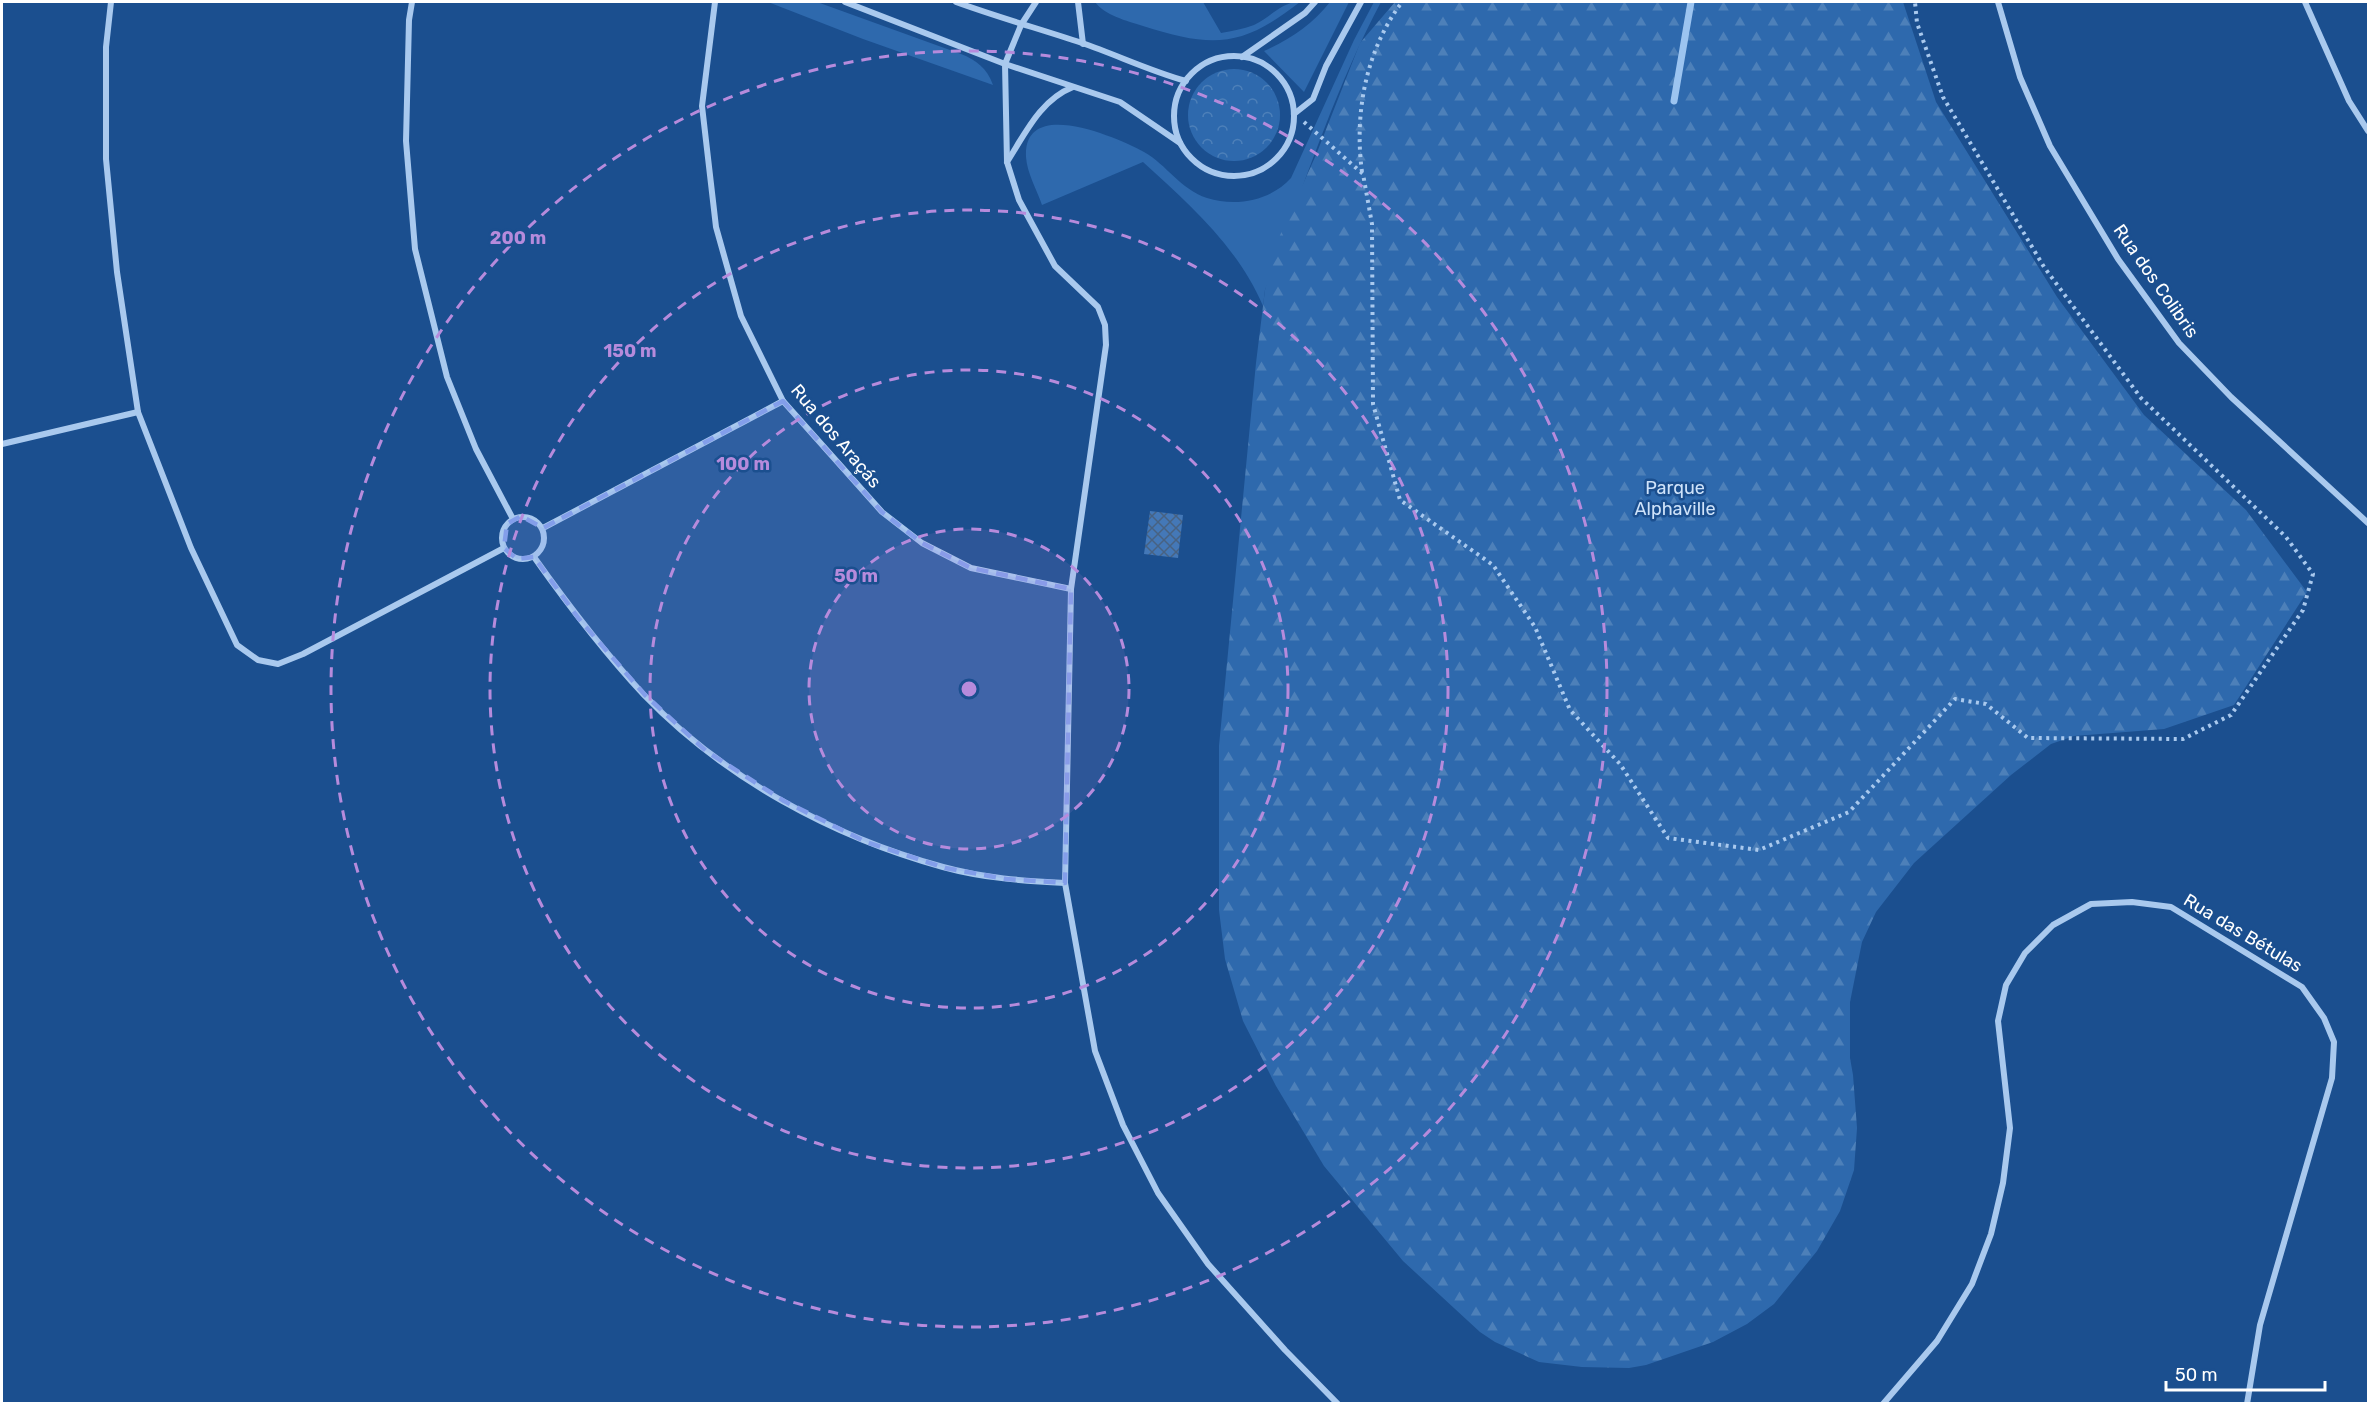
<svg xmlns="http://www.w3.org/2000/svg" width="2370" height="1405" font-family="Rubik,sans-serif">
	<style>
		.grass { fill: #2e69ad }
		.forest { fill: url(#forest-firs) }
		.park { fill: url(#park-crowns) }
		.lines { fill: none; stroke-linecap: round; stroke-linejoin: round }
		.stream { stroke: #9cc4f0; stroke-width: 7 }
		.building { fill: url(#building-cross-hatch) }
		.path { stroke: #a9c9ee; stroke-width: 4; stroke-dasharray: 3 4.5; stroke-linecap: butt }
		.minor { stroke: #a9c9ee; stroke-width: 6 }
		.marked { fill: #839eea; fill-opacity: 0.2; stroke: #839eea; stroke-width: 4.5; stroke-dasharray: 12 8; stroke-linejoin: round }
		.ring { fill: none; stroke: #b68bdc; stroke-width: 3; stroke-dasharray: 10 8 }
		.labels { text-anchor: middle; stroke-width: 5; stroke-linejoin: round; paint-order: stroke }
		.street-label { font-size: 18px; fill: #fff; stroke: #1b4f8f }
		.park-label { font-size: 18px; fill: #cfe3fa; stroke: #1b4f8f }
		.centre { fill: #b68bdc; stroke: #1b4f8f; stroke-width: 3 }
		.ring-label { font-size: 18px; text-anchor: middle; font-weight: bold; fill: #b68bdc; stroke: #1b4f8f; stroke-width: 5; stroke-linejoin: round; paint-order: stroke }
	</style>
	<defs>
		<pattern id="forest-firs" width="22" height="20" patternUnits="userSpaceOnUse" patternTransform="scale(1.5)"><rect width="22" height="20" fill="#2e69ad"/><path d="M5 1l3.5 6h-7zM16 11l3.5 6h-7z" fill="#4d80b9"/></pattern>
		<pattern id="park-crowns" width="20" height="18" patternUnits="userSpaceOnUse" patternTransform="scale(1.5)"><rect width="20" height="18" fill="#2e69ad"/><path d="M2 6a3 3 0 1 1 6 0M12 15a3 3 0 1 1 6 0" fill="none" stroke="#4d80b9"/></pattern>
		<pattern id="building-cross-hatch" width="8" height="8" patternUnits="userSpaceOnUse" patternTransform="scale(1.5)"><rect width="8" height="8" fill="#4478b7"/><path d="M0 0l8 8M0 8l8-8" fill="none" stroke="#486282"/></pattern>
	</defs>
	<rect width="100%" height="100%" fill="#1b4f8f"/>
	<g class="grass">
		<path d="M768,2H817L961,54C976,60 987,68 993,85L863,39Z"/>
		<path d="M1095,2H1203L1221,33C1232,31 1243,29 1254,25C1270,18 1282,1 1300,2C1241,48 1213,48 1143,26C1127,21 1104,15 1095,2Z"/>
		<path d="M1330,2H1349L1304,92L1264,51C1289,40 1313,24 1330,2Z"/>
		<path d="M1374,2H1381C1333,92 1301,194 1265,290L1263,306C1238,247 1189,204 1143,162L1042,205C1037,190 1027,173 1026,157C1023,96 1118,138 1144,152C1167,165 1180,189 1207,198C1236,207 1270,201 1291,178L1354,40Z"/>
	</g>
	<polygon class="forest" points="1395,2 1903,2 1936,102 2057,297 2144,415 2246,510 2307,592 2234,705 2164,729 2074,736 2051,744 2011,775 1914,863 1876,912 1862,942 1850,1002 1850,1058 1853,1075 1857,1128 1854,1170 1840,1211 1817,1251 1774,1304 1747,1324 1713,1342 1646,1365 1629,1368 1582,1367 1539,1362 1495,1342 1480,1332 1403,1261 1324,1166 1276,1086 1243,1021 1225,959 1219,910 1219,746 1256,363 1265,290 1277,242 1316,155 1360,43"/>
	<circle class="park" cx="1234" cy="115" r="46"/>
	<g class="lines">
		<polyline class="stream" points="1674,101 1691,2"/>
	</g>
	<polygon class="building" points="1150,511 1183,515 1178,558 1144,554"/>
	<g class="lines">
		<g class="path">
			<polyline points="1304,122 1363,174 1372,224 1373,404 1400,500 1493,565 1535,627 1570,710 1620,764 1668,838 1759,850 1849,812 1955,699 1986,704 2028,738 2183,739 2231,715 2303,610 2313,574 2286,537 2141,398 2044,267 1943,97 1917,23 1915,2"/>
			<path d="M1362,172C1354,113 1366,50 1402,2"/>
		</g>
		<g class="minor">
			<polyline points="111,2 106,47 106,159 117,272 138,412 191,548 237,645 258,660 278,664 303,654 504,548"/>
			<polyline points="412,2 409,20 406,141 415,249 447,377 476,449 513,519"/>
			<polyline points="715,2 702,106 716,227 741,316 783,401 882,512 922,543 971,568 1071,589"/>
			<polyline points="845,2 1005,64 1120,102 1180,143"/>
			<path d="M956,2C997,17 1040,29 1082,43C1117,55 1150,71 1186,81"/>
			<polyline points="1036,2 1021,25 1005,64 1007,162 1019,200 1055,266 1098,307 1105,325 1106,345 1071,589 1065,883 1095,1051 1123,1125 1158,1193 1208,1264 1285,1350 1338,1404"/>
			<polyline points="1078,2 1083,44"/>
			<polyline points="1998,2 2020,77 2050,146 2118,259 2179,343 2231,397 2368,523"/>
			<polyline points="2305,2 2349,101 2368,131"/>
			<circle cx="1234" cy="116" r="60"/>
			<polyline points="1242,57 1305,13 1315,2"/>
			<polyline points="1294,114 1313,99 1326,66 1361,2"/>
			<path d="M1007,162C1025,134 1040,100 1073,87"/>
			<polyline points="2,444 138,412"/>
			<circle cx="523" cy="538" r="21"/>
			<polyline points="543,528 783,401"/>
			<path d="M534,557C568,605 604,652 644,695C724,778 833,837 943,867C983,878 1024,881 1065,883"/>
			<polyline points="1883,1404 1937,1341 1972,1284 1991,1234 2003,1183 2010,1128 1998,1021 2006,985 2025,953 2053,925 2091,904 2132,902 2171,907 2302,987 2324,1018 2334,1042 2332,1078 2260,1325 2247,1404"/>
		</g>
	</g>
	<path class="marked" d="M783,401L882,512L922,543L971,568L1071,589L1065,883L1006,879L945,868L866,842L784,801L706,751L645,695L579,619L534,557L517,559L504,548L507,524L521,516L543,528Z"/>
	<circle cx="969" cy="689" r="160" fill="#b68bdc" fill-opacity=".12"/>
	<g class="ring">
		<circle cx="969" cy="689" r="160"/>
		<circle cx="969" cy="689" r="319"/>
		<circle cx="969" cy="689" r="479"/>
		<circle cx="969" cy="689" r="638"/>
	</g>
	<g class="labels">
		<g class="street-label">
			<text transform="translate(2156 281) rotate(55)" y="6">Rua dos Colibris</text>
			<text transform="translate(836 436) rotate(50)" y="6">Rua dos Araçás</text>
			<text transform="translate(2243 933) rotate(31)" y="6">Rua das Bétulas</text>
		</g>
		<g class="park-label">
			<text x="1675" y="494">Parque<tspan x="1675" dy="21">Alphaville</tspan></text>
		</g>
	</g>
	<circle cx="969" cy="689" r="9" class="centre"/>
	<g class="ring-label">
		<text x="518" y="244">200 m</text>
		<text x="630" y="357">150 m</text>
		<text x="743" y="470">100 m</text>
		<text x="856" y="582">50 m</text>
	</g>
	<rect width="2370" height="1405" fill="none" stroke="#ffffff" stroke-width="6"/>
	<path d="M2166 1381v9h159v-9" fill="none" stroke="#ffffff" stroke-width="3"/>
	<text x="2175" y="1381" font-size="18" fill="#ffffff" stroke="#1b4f8f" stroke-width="4.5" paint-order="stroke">50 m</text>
</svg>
